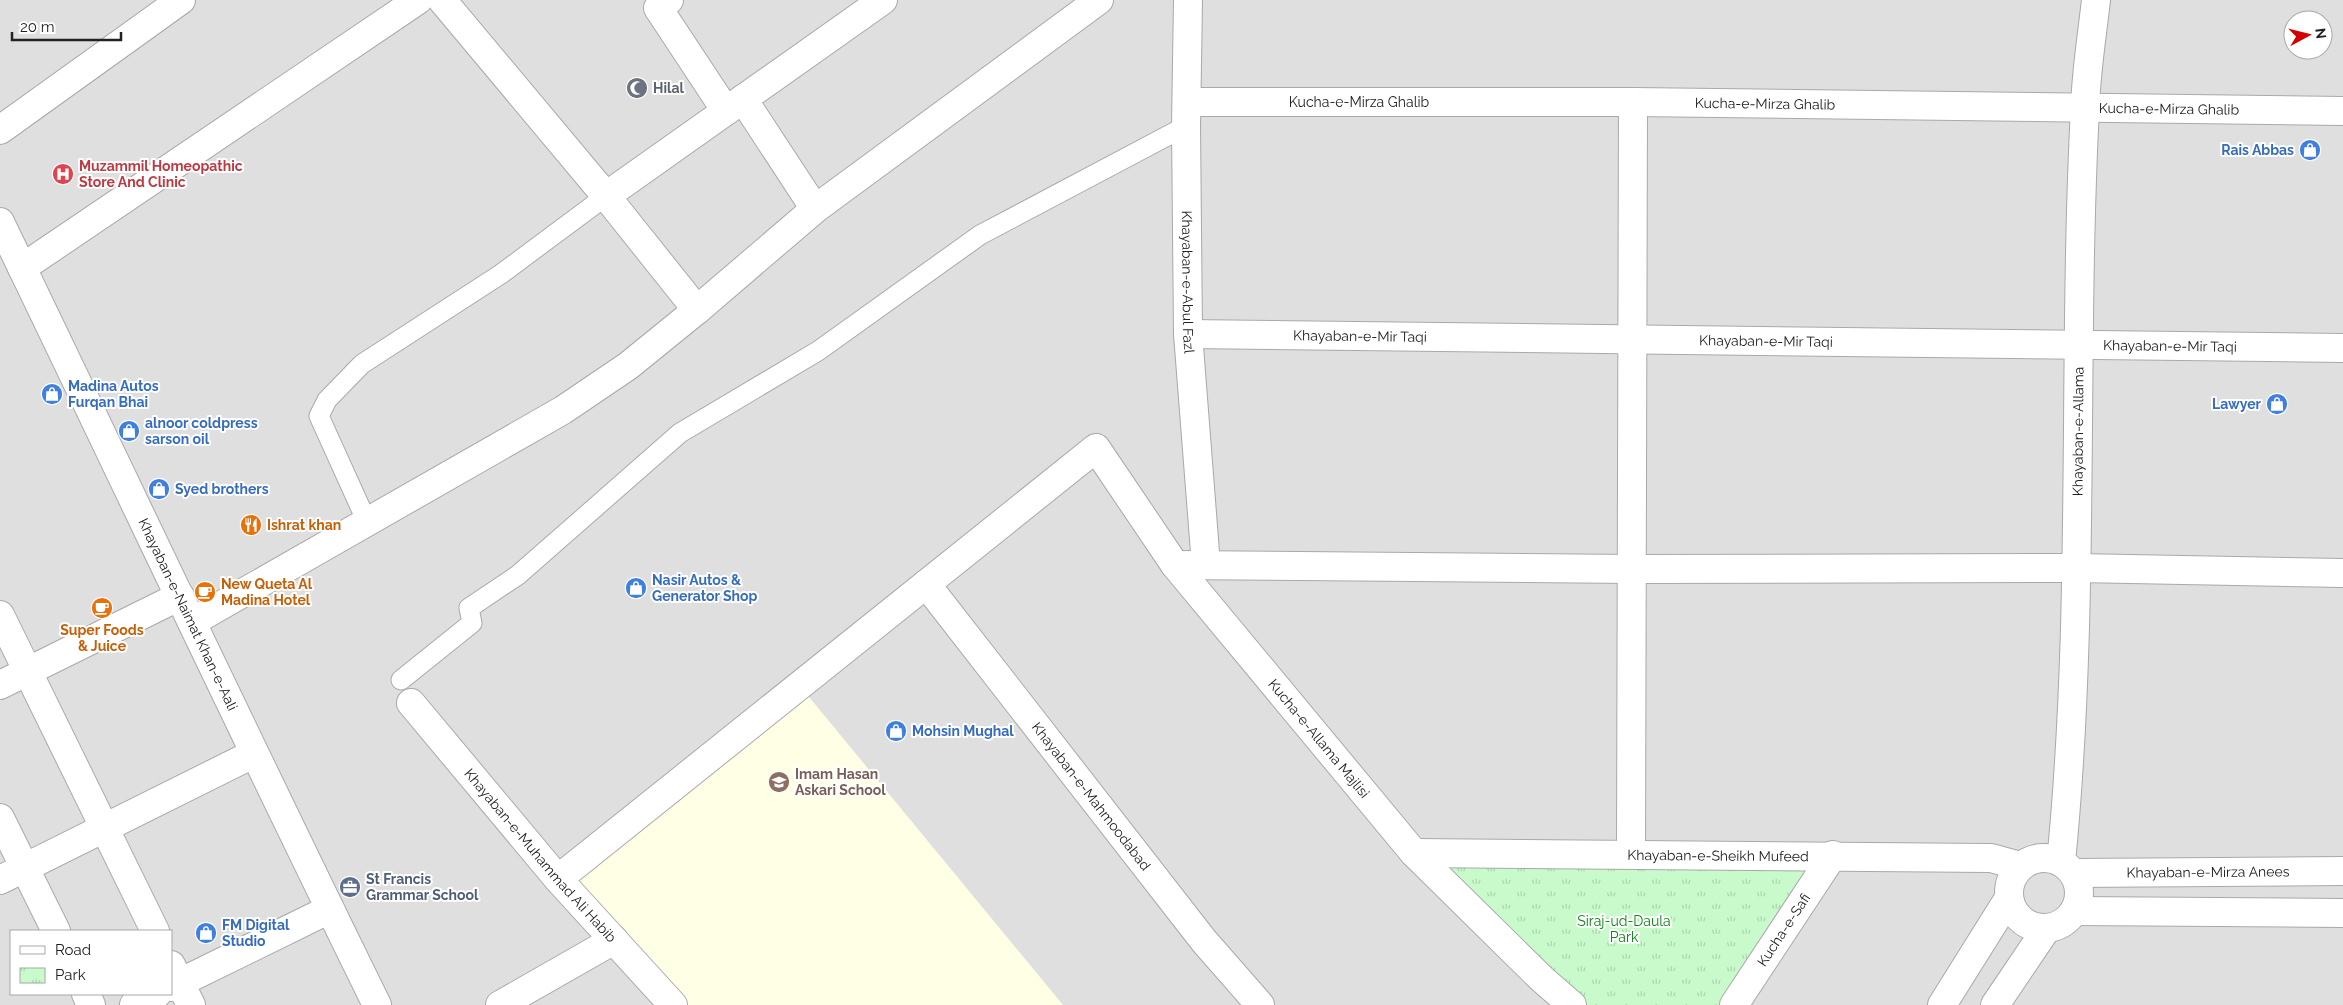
<svg xmlns="http://www.w3.org/2000/svg" width="2343" height="1005" font-family="Raleway,sans-serif">
	<style>
		.residential { fill: #e0dfdf; fill-rule: evenodd }
		.education { fill: #ffffe5 }
		.park { fill: url(#park-tufts) }
		.lines { fill: none; stroke-linecap: round; stroke-linejoin: round }
		.service-casing { stroke: #a9a9a9; stroke-width: 21 }
		.minor-casing { stroke: #a9a9a9; stroke-width: 30 }
		.tertiary-casing { stroke: #a9a9a9; stroke-width: 30 }
		.service { stroke: #fff; stroke-width: 19 }
		.minor { stroke: #fff; stroke-width: 28 }
		.tertiary { stroke: #fff; stroke-width: 28 }
		.labels { text-anchor: middle; stroke-width: 4; stroke-linejoin: round; paint-order: stroke }
		.worship-label { font-size: 14px; font-weight: bold; fill: #5b616d; stroke: #fff; text-anchor: start }
		.street-label { font-size: 14px; fill: #222; stroke: #fff }
		.shop-label { font-size: 14px; font-weight: bold; fill: #366cbe; stroke: #fff; text-anchor: start }
		.health-label { font-size: 14px; font-weight: bold; fill: #be3a42; stroke: #fff; text-anchor: start }
		.food-label { font-size: 14px; font-weight: bold; fill: #c56008; stroke: #fff; text-anchor: start }
		.education-label { font-size: 14px; font-weight: bold; fill: #785e54; stroke: #fff; text-anchor: start }
		.service-label { font-size: 14px; font-weight: bold; fill: #4e5e75; stroke: #fff; text-anchor: start }
		.park-label { font-size: 14px; fill: #0c8416; stroke: #fff }
	</style>
	<defs>
		<pattern id="park-tufts" width="24" height="20" patternUnits="userSpaceOnUse" patternTransform="scale(1.25)"><rect width="24" height="20" fill="#c8facc"/><path d="M3 7l-1-3M5 7V3M7 7l1-3M15 17l-1-3M17 17v-4M19 17l1-3" fill="none" stroke="#acd6af"/></pattern>
	</defs>
	<rect width="100%" height="100%" fill="#f2efe9"/>
	<path class="residential" d="M0,0H2343V1005H0ZM2293,20H2323V50H2293ZM11,931H171V994H11Z"/>
	<polygon class="education" points="800,686 1063,1005 673,1005 558,879"/>
	<polygon class="park" points="1414,853 1833,855 1734,1005 1572,1005"/>
	<g class="lines">
		<g class="service-casing">
			<g id="service">
				<polyline points="367,522 319,416 327,400 362,364 501,274 606,196"/>
				<polyline points="401,680 472,623 469,608 518,575 680,433 818,351 980,235 1186,126"/>
			</g>
		</g>
		<g class="minor-casing">
			<g id="minor">
				<polyline points="442,0 606,196 697,310"/>
				<polyline points="669,0 658,8 726,111"/>
				<path id="s1" d="M1188,0L1186,126L1188,334L1206,565"/>
				<polyline points="743,99 815,209"/>
				<path id="s2" d="M1187,102H1633L2343,111"/>
				<polyline points="606,196 883,0"/>
				<polyline points="22,268 418,0"/>
				<path id="s3" d="M1188,334L2343,348"/>
				<polyline points="1175,565 1632,569 2077,568 2343,573"/>
				<polyline points="0,615 155,931"/>
				<polyline points="192,622 563,410 628,366 697,310 815,209 1099,0"/>
				<path id="s4" d="M411,703L558,879L673,1005"/>
				<polyline points="0,818 56,931"/>
				<path id="s5" d="M1414,853L1991,858L2020,866"/>
				<polyline points="1631,853 1633,102"/>
				<path id="s6" d="M558,879L1096,448L1175,565L1414,853L1542,979L1572,1005"/>
				<polyline points="0,880 253,754"/>
				<polyline points="171,965 191,1005"/>
				<polyline points="171,987 330,909"/>
				<polyline points="86,994 91,1005"/>
				<polyline points="134,1005 157,994"/>
				<polyline points="500,1005 614,940"/>
				<path id="s7" d="M1734,1005L1833,855"/>
			</g>
		</g>
		<g class="tertiary-casing">
			<g id="tertiary">
				<polyline points="0,130 181,0"/>
				<path id="s8" d="M0,222C126,483 249,745 377,1005"/>
				<path id="s9" d="M926,584L1204,941L1260,1005"/>
				<polyline points="0,685 180,596"/>
				<circle cx="2044" cy="893" r="35"/>
				<path id="s10" d="M2061,862C2086,611 2072,359 2085,108C2086,72 2092,36 2096,0"/>
				<path id="s11" d="M2074,873L2343,871"/>
				<polyline points="2074,911 2343,913"/>
				<polyline points="1942,1005 2009,898"/>
				<polyline points="1995,1005 2047,928"/>
			</g>
		</g>
		<use href="#service" class="service"/>
		<use href="#minor" class="minor"/>
		<use href="#tertiary" class="tertiary"/>
	</g>
	<defs>
		<g id="mosque-disc" transform="scale(1.125)"><circle r="9.5" fill="#6b7280" stroke="#fff"/><path d="M3.5-4.9A6 6 0 1 0 3.5 4.9A5 5 0 1 1 3.5-4.9Z" fill="#fff"/></g>
		<g id="shop-disc" transform="scale(1.125)"><circle r="9.5" fill="#3f7fe0" stroke="#fff"/><path d="M-5-2.5h2.3a2.7 3.5 0 0 1 5.4 0H5L5.5 6h-11ZM-1.5-2.5h3a1.5 2.3 0 0 0-3 0Z" fill="#fff"/></g>
		<g id="hospital-disc" transform="scale(1.125)"><circle r="9.5" fill="#e0444e" stroke="#fff"/><path d="M-5-5h3v3.5h4V-5h3V5h-3V1.5h-4V5h-3Z" fill="#fff"/></g>
		<g id="restaurant-disc" transform="scale(1.125)"><circle r="9.5" fill="#e8710a" stroke="#fff"/><path d="M-5-6h1v4h1v-4h1v4h1v-4h1v5L-1.5 .5V6h-2V.5L-5-1ZM5-6V6H3V1.5H1.5Q1.5-4 5-6Z" fill="#fff"/></g>
		<g id="cafe-disc" transform="scale(1.125)"><circle r="9.5" fill="#e8710a" stroke="#fff"/><path d="M-5.5-4.5H6V0H3Q3 3.5 0 3.5H-2.5Q-5.5 3.5-5.5 0ZM3-3.2v2h1.7v-2ZM-6 4.5H4V6H-6Z" fill="#fff"/></g>
		<g id="school-disc" transform="scale(1.125)"><circle r="9.5" fill="#8d6e63" stroke="#fff"/><path d="M0-5L7-2L0 1L-7-2ZM-4 1L0 2.5L4 1V4Q0 6-4 4Z" fill="#fff"/></g>
		<g id="office-disc" transform="scale(1.125)"><circle r="9.5" fill="#5c6f8a" stroke="#fff"/><path d="M-6-3h4V-5.5h4V-3h4V5H-6ZM-1-4.5V-3h2v-1.5ZM-6 0V1H6V0Z" fill="#fff"/></g>
	</defs>
	<g fill-rule="evenodd">
		<use href="#mosque-disc" x="637" y="88"/>
		<use href="#shop-disc" x="2310" y="150"/>
		<use href="#hospital-disc" x="63" y="174"/>
		<use href="#shop-disc" x="52" y="394"/>
		<use href="#shop-disc" x="2277" y="404"/>
		<use href="#shop-disc" x="129" y="431"/>
		<use href="#shop-disc" x="159" y="489"/>
		<use href="#restaurant-disc" x="251" y="525"/>
		<use href="#shop-disc" x="636" y="588"/>
		<use href="#cafe-disc" x="205" y="592"/>
		<use href="#cafe-disc" x="102" y="608"/>
		<use href="#shop-disc" x="896" y="731"/>
		<use href="#school-disc" x="779" y="782"/>
		<use href="#office-disc" x="350" y="887"/>
		<use href="#shop-disc" x="206" y="933"/>
	</g>
	<g class="labels">
		<g class="worship-label">
			<text x="653" y="93">Hilal</text>
		</g>
		<g class="street-label">
			<text dy="5" stroke="none"><textPath href="#s2" startOffset="172">Kucha-e-Mirza Ghalib</textPath></text>
			<text dy="5" stroke="none"><textPath href="#s2" startOffset="578">Kucha-e-Mirza Ghalib</textPath></text>
			<text dy="5" stroke="none"><textPath href="#s2" startOffset="982">Kucha-e-Mirza Ghalib</textPath></text>
			<text dy="5" stroke="none"><textPath href="#s1" startOffset="282">Khayaban-e-Abul Fazl</textPath></text>
			<text dy="5" stroke="none"><textPath href="#s3" startOffset="172">Khayaban-e-Mir Taqi</textPath></text>
			<text dy="5" stroke="none"><textPath href="#s3" startOffset="578">Khayaban-e-Mir Taqi</textPath></text>
			<text dy="5" stroke="none"><textPath href="#s3" startOffset="982">Khayaban-e-Mir Taqi</textPath></text>
			<text dy="5" stroke="none"><textPath href="#s10" startOffset="431">Khayaban-e-Allama</textPath></text>
			<text dy="5" stroke="none"><textPath href="#s8" startOffset="435">Khayaban-e-Naimat Khan-e-Aali</textPath></text>
			<text dy="5" stroke="none"><textPath href="#s6" startOffset="1056">Kucha-e-Allama Majlisi</textPath></text>
			<text dy="5" stroke="none"><textPath href="#s9" startOffset="269">Khayaban-e-Mahmoodabad</textPath></text>
			<text dy="5" stroke="none"><textPath href="#s5" startOffset="304">Khayaban-e-Sheikh Mufeed</textPath></text>
			<text dy="5" stroke="none"><textPath href="#s4" startOffset="200">Khayaban-e-Muhammad Ali Habib</textPath></text>
			<text dy="5" stroke="none"><textPath href="#s11" startOffset="134">Khayaban-e-Mirza Anees</textPath></text>
			<text dy="5" stroke="none"><textPath href="#s7" startOffset="90">Kucha-e-Safi</textPath></text>
		</g>
		<g class="shop-label">
			<text x="2294" y="155" text-anchor="end">Rais Abbas</text>
			<text x="68" y="391">Madina Autos<tspan x="68" dy="16">Furqan Bhai</tspan></text>
			<text x="2261" y="409" text-anchor="end">Lawyer</text>
			<text x="145" y="428">alnoor coldpress<tspan x="145" dy="16">sarson oil</tspan></text>
			<text x="175" y="494">Syed brothers</text>
			<text x="652" y="585">Nasir Autos &amp;<tspan x="652" dy="16">Generator Shop</tspan></text>
			<text x="912" y="736">Mohsin Mughal</text>
			<text x="222" y="930">FM Digital<tspan x="222" dy="16">Studio</tspan></text>
		</g>
		<g class="health-label">
			<text x="79" y="171">Muzammil Homeopathic<tspan x="79" dy="16">Store And Clinic</tspan></text>
		</g>
		<g class="food-label">
			<text x="267" y="530">Ishrat khan</text>
			<text x="221" y="589">New Queta Al<tspan x="221" dy="16">Madina Hotel</tspan></text>
			<text x="102" y="635" text-anchor="middle">Super Foods<tspan x="102" dy="16">&amp; Juice</tspan></text>
		</g>
		<g class="education-label">
			<text x="795" y="779">Imam Hasan<tspan x="795" dy="16">Askari School</tspan></text>
		</g>
		<g class="service-label">
			<text x="366" y="884">St Francis<tspan x="366" dy="16">Grammar School</tspan></text>
		</g>
		<g class="park-label">
			<text x="1624" y="926">Siraj-ud-Daula<tspan x="1624" dy="16">Park</tspan></text>
		</g>
	</g>
	<rect x="10" y="930" width="162" height="65" fill="#ffffff" stroke="#a7a7a7"/>
	<rect x="20" y="946" width="25" height="8" fill="#ffffff" stroke="#a7a7a7"/>
	<text x="55" y="955" font-size="15" fill="#222222">Road</text>
	<rect x="20" y="968" width="25" height="15" fill="url(#park-tufts)" stroke="#a7a7a7"/>
	<text x="55" y="980" font-size="15" fill="#222222">Park</text>
	<g transform="translate(2308 35) rotate(83)"><circle r="24" fill="#ffffff" stroke="#a7a7a7"/>
	<path d="M0-4L9 19L0 12L-9 19Z" fill="#d40000"/>
	<text y="-8" font-size="14" font-weight="bold" text-anchor="middle" fill="#222222">N</text>
	</g>
	<path d="M12 32v8h109v-8" fill="none" stroke="#222222" stroke-width="2.5"/>
	<text x="20" y="32" font-size="15" fill="#222222" stroke="#ffffff" stroke-width="4" paint-order="stroke">20 m</text>
</svg>
